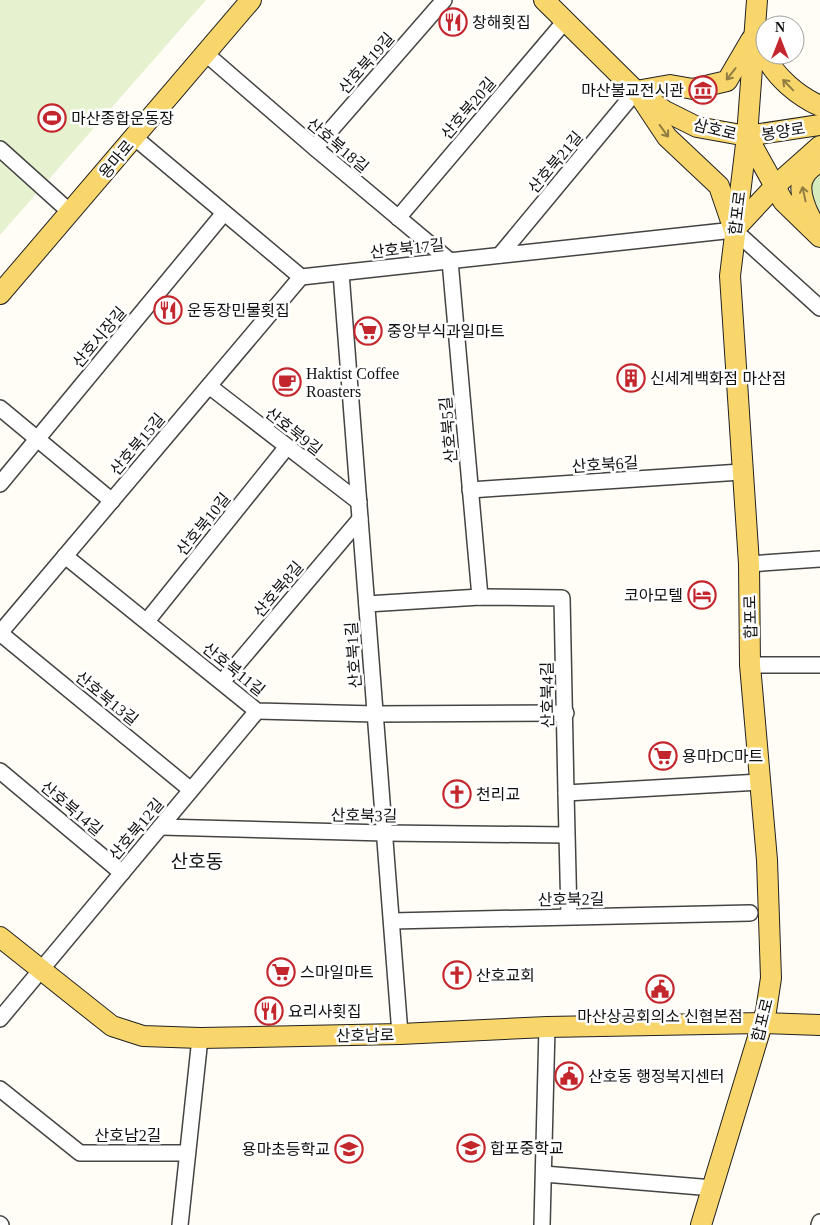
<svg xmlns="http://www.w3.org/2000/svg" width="820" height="1225" font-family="'Times New Roman','Noto Sans KR',serif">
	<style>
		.green { fill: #d5ebbd }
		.pitch { fill: #e6f2cf }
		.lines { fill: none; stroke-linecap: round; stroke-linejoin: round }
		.minor-casing { stroke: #444; stroke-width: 18 }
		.major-casing { stroke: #222; stroke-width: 22 }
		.minor { stroke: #fff; stroke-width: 15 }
		.major { stroke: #f9d66b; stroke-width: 20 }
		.oneway { stroke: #917d42 }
		.labels { text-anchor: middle; stroke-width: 5; stroke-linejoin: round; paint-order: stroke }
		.poi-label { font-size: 16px; fill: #111; stroke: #fff; text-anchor: start }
		.street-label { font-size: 16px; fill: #111; stroke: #fff }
		.quarter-label { font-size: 19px; fill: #111; stroke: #fff }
	</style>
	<rect width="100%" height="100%" fill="#fffdf5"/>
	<polygon class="green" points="820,168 820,212 804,196"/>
	<polygon class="pitch" points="0,0 206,0 0,235"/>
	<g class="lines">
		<g class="minor-casing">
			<g id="minor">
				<polyline points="205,53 315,148 450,261 480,597"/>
				<polyline points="134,137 301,277 734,230 820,308"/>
				<polyline points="315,148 444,0"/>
				<polyline points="0,149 70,212"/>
				<polyline points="398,218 565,21"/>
				<polyline points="500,255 636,91"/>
				<polyline points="341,273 400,1034"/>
				<polyline points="209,386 359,502"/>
				<polyline points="0,408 112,501"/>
				<polyline points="0,484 224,213"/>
				<polyline points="470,490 741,472"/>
				<polyline points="65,556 257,711 375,714 566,713"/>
				<polyline points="749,564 820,559"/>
				<polyline points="367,604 480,597 562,598 566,793 760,782"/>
				<polyline points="147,621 286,448"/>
				<polyline points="0,633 301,277"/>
				<polyline points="0,633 191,790"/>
				<polyline points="750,665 820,665"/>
				<polyline points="222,682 360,519"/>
				<polyline points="0,771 122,873"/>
				<polyline points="566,793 569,916"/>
				<polyline points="161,827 385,833 566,835"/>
				<polyline points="392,921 750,913"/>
				<polyline points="0,1019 257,711"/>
				<polyline points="0,1089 80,1153 187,1153"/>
				<polyline points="544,1174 713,1188"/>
				<polyline points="0,1224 1,1225"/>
				<polyline points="180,1225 200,1038"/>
				<polyline points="542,1225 547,1027"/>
				<polyline points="819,1225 820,1222"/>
			</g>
		</g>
		<g class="major-casing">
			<g id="major">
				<polyline points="544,0 636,91 665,111 697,127 747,136 820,125"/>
				<path d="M765,55C775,77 798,96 820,106"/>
				<polyline points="636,91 670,85 693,89 727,81 751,40"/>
				<polyline points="643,101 667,137 719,186 734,230 775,186 820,146"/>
				<polyline points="747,136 783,201 820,237"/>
				<path d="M817,228C808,216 795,189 805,175C808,169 816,165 820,161"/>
				<polyline points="0,294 251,0"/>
				<polyline points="0,937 112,1026 143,1036 200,1038 400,1034 547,1027 763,1023 820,1025"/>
				<polyline points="701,1225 766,1011 771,978 767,860 750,665 749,564 730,276 747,136 757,0"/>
			</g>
		</g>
		<use href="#minor" class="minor"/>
		<use href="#major" class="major"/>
	</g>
	<defs><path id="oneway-shaft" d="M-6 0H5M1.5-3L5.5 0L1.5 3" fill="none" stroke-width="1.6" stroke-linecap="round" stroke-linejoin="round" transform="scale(1.25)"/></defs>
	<g class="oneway">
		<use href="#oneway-shaft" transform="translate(731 74) rotate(128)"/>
		<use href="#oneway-shaft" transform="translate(788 85) rotate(-134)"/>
		<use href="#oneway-shaft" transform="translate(664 131) rotate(54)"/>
		<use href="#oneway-shaft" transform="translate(804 194) rotate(-102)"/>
	</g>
	<defs>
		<g id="restaurant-ring" transform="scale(1.4375)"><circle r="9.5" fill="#fff" stroke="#c4262e" stroke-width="1.5"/><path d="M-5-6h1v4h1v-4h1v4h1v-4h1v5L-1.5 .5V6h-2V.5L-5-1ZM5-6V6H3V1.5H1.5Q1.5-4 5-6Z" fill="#c4262e"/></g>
		<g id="museum-ring" transform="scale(1.4375)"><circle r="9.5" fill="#fff" stroke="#c4262e" stroke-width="1.5"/><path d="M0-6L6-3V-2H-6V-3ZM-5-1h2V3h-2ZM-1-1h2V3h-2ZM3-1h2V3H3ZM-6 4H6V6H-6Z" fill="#c4262e"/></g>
		<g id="stadium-ring" transform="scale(1.4375)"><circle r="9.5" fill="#fff" stroke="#c4262e" stroke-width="1.5"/><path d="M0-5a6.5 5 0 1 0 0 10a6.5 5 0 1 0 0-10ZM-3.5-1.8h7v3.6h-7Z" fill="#c4262e"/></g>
		<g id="supermarket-ring" transform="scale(1.4375)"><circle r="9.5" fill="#fff" stroke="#c4262e" stroke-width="1.5"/><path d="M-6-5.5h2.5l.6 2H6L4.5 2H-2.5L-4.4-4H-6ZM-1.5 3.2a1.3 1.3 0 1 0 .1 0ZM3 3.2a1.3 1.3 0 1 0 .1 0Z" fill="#c4262e"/></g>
		<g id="building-ring" transform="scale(1.4375)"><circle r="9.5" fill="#fff" stroke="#c4262e" stroke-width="1.5"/><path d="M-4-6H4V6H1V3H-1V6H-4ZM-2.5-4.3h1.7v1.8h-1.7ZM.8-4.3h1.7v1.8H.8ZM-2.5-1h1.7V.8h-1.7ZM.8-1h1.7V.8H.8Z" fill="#c4262e"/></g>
		<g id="cafe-ring" transform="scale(1.4375)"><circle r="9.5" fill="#fff" stroke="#c4262e" stroke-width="1.5"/><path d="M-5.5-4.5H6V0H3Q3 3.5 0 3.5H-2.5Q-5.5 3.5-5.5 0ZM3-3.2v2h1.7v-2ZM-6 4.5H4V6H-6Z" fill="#c4262e"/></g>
		<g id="hotel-ring" transform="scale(1.4375)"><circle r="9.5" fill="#fff" stroke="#c4262e" stroke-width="1.5"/><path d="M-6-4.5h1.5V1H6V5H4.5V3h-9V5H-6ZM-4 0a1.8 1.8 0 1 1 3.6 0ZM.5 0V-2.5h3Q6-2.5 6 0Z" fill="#c4262e"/></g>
		<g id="church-ring" transform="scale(1.4375)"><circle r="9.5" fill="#fff" stroke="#c4262e" stroke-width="1.5"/><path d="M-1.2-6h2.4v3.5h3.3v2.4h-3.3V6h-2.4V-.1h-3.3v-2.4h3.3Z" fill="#c4262e"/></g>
		<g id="civic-ring" transform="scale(1.4375)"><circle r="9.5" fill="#fff" stroke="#c4262e" stroke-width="1.5"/><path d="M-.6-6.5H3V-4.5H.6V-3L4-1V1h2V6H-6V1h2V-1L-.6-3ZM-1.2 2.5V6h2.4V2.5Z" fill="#c4262e"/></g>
		<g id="school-ring" transform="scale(1.4375)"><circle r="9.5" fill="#fff" stroke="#c4262e" stroke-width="1.5"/><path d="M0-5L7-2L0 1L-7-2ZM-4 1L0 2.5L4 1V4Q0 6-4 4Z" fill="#c4262e"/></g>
	</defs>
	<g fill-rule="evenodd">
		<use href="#restaurant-ring" x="453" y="22"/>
		<use href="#museum-ring" x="703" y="90"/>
		<use href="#stadium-ring" x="52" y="118"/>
		<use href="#restaurant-ring" x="168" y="310"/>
		<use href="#supermarket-ring" x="368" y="331"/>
		<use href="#building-ring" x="631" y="378"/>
		<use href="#cafe-ring" x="287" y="382"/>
		<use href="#hotel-ring" x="702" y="595"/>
		<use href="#supermarket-ring" x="663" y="756"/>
		<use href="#church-ring" x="457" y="794"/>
		<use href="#supermarket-ring" x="281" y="972"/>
		<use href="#church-ring" x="457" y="975"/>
		<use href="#civic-ring" x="660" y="989"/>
		<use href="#restaurant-ring" x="269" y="1011"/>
		<use href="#civic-ring" x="569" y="1076"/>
		<use href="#school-ring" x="471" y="1148"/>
		<use href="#school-ring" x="349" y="1149"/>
	</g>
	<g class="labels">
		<g class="poi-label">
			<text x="472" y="28">창해횟집</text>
			<text x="684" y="96" text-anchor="end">마산불교전시관</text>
			<text x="71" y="124">마산종합운동장</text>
			<text x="187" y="316">운동장민물횟집</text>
			<text x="387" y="337">중앙부식과일마트</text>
			<text x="306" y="379">Haktist Coffee<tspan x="306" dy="18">Roasters</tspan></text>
			<text x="650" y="384">신세계백화점 마산점</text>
			<text x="683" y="601" text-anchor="end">코아모텔</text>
			<text x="682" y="762">용마DC마트</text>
			<text x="476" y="800">천리교</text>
			<text x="300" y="978">스마일마트</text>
			<text x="476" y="981">산호교회</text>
			<text x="288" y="1017">요리사횟집</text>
			<text x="660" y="1022" text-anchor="middle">마산상공회의소 신협본점</text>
			<text x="588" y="1082">산호동 행정복지센터</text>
			<text x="490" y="1154">합포중학교</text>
			<text x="330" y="1155" text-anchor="end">용마초등학교</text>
		</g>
		<g class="street-label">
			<text transform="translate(366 63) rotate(-49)" y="6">산호북19길</text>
			<text transform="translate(468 108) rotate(-50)" y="6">산호북20길</text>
			<text transform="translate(715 129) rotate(14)" y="6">삼호로</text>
			<text transform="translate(783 131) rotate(-9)" y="6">봉양로</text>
			<text transform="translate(338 145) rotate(40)" y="6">산호북18길</text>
			<text transform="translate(116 159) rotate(-50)" y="6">용마로</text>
			<text transform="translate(555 162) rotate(-50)" y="6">산호북21길</text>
			<text transform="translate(737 213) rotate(-83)" y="6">합포로</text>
			<text transform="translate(407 248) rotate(-6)" y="6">산호북17길</text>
			<text transform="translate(99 337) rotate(-50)" y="6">산호시장길</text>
			<text transform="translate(448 430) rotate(-95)" y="6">산호북5길</text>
			<text transform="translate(294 431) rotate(38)" y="6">산호북9길</text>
			<text transform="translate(137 444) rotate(-50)" y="6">산호북15길</text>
			<text transform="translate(605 464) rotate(-4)" y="6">산호북6길</text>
			<text transform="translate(203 524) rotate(-51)" y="6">산호북10길</text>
			<text transform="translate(278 589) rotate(-50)" y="6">산호북8길</text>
			<text transform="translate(750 617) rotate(-91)" y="6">합포로</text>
			<text transform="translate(353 655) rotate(-94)" y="6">산호북1길</text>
			<text transform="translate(234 669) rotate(39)" y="6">산호북11길</text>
			<text transform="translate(547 695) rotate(-91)" y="6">산호북4길</text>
			<text transform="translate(107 698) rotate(39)" y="6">산호북13길</text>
			<text transform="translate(72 808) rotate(40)" y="6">산호북14길</text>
			<text transform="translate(364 815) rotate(1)" y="6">산호북3길</text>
			<text transform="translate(136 829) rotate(-50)" y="6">산호북12길</text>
			<text transform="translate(571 899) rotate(-1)" y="6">산호북2길</text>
			<text transform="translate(762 1020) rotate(-76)" y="6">합포로</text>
			<text transform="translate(365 1035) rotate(-1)" y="6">산호남로</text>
			<text x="128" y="1141">산호남2길</text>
		</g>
		<g class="quarter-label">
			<text x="197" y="868">산호동</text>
		</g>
	</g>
	<g transform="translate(780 40)"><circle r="24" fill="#ffffff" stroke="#a0a0a0"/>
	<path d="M0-4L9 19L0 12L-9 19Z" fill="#c4262e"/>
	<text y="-8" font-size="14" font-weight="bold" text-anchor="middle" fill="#111111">N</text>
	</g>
</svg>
